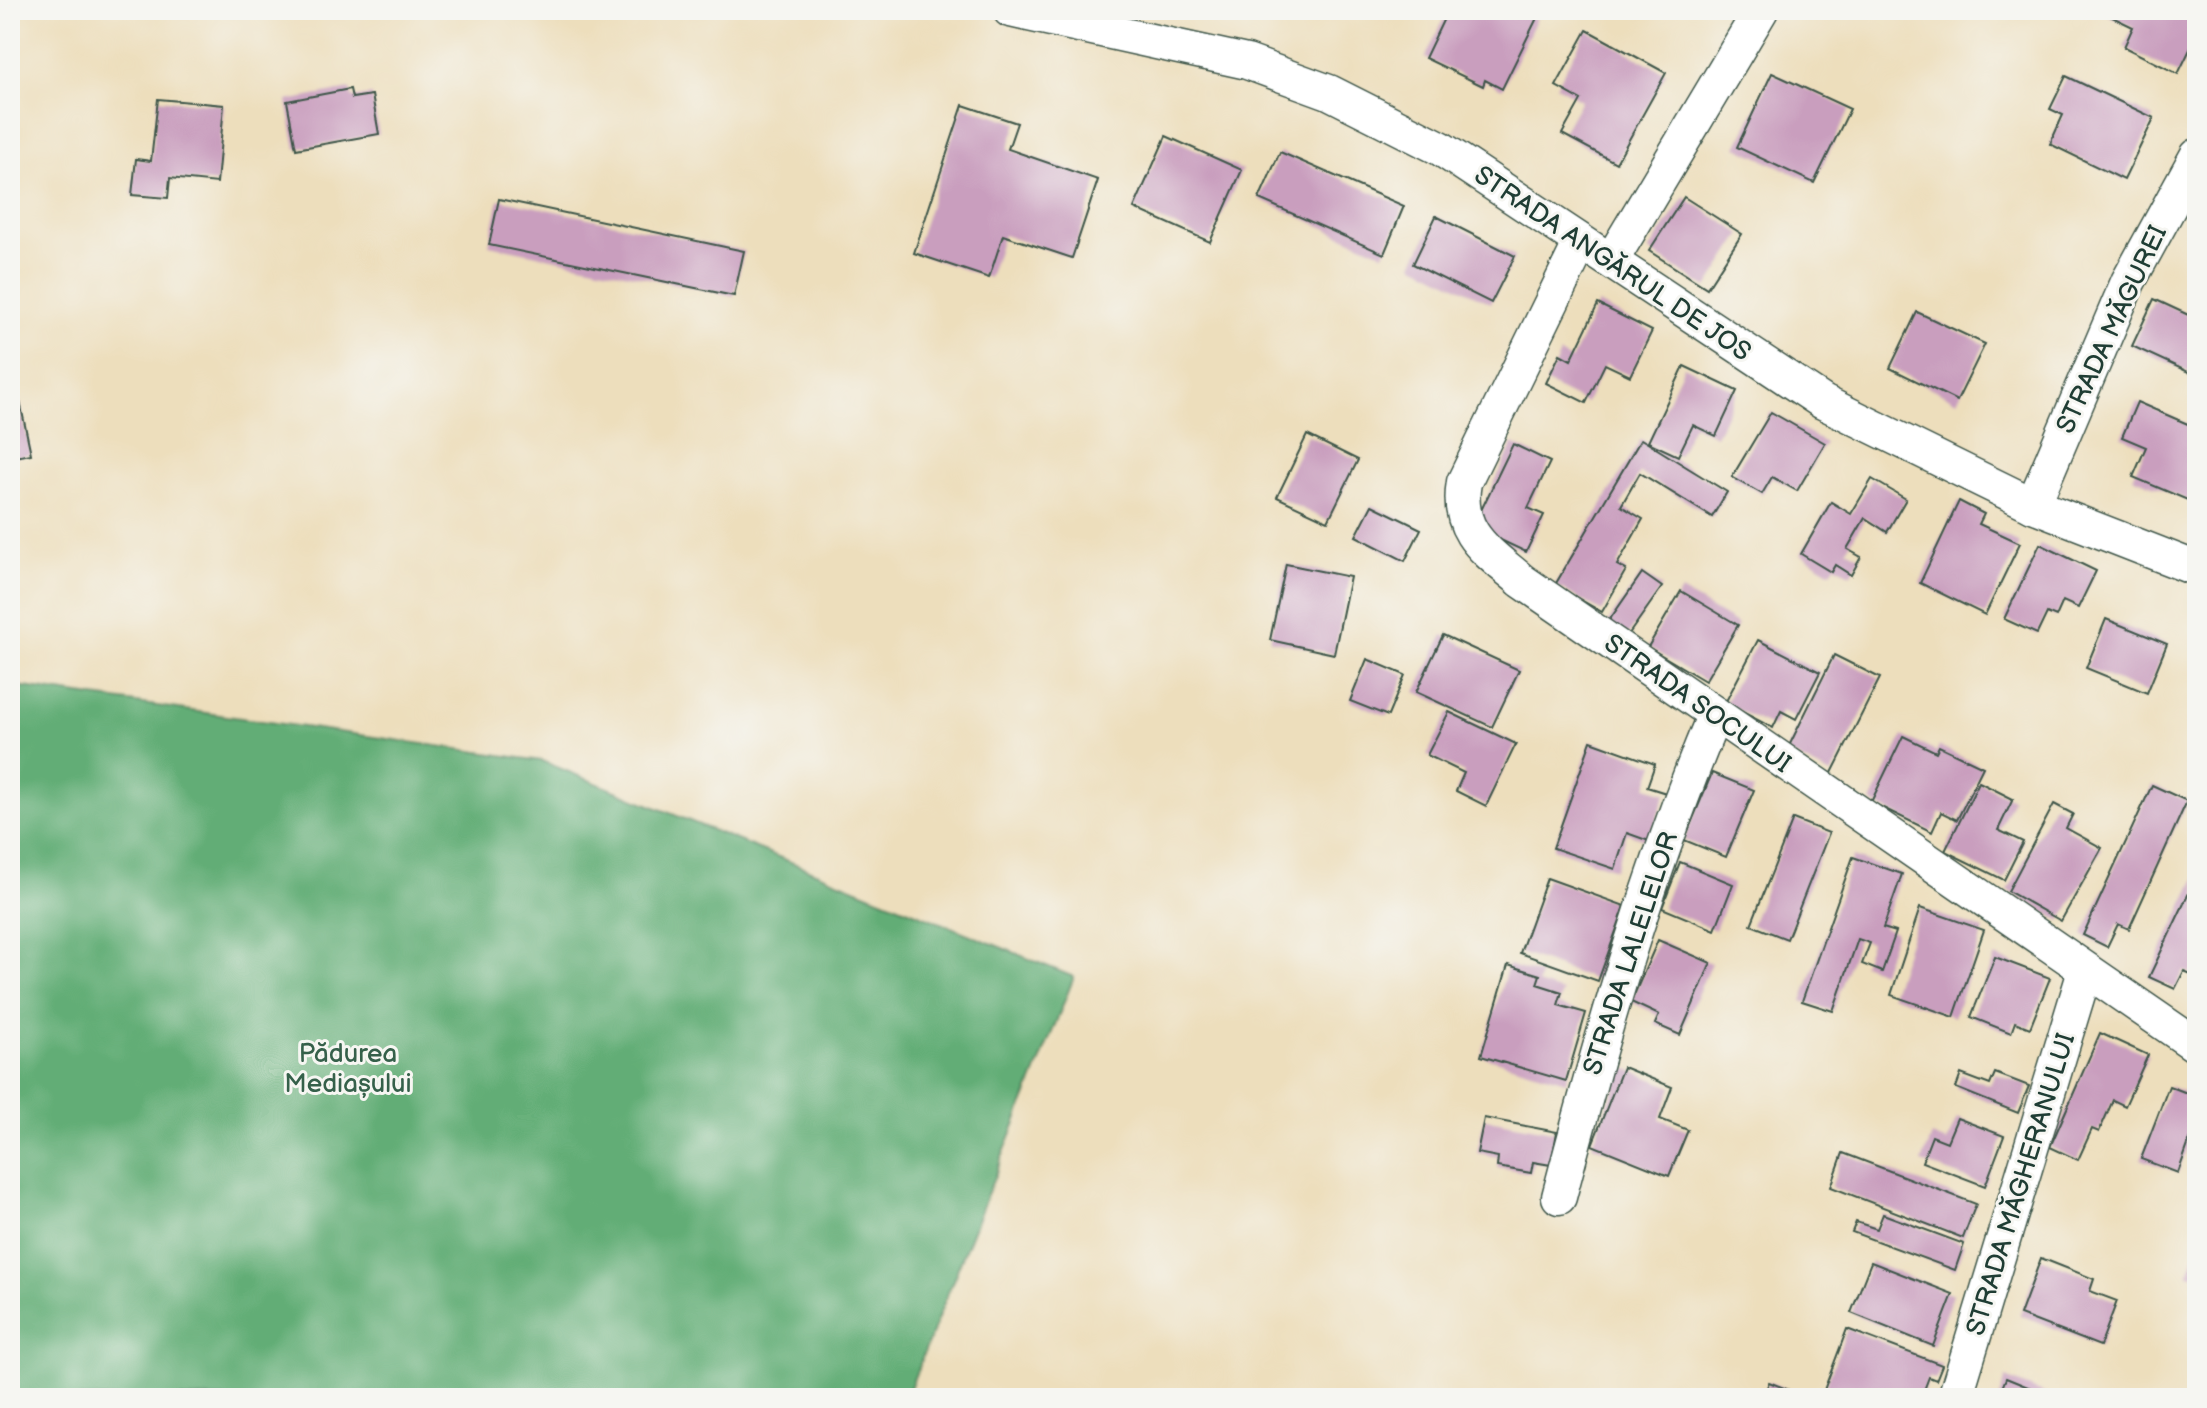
<svg xmlns="http://www.w3.org/2000/svg" width="2207" height="1408" font-family="'Balsamiq Sans',sans-serif">
	<style>
		.forest { fill: #62ad76; stroke: #407555; stroke-width: 2 }
		.building { fill: #c99ebe }
		.lines { fill: none; stroke-linecap: round; stroke-linejoin: round }
		.minor-casing { stroke: #3e5548; stroke-width: 37 }
		.minor { stroke: #fff; stroke-width: 34 }
		.labels { text-anchor: middle; stroke-width: 6; stroke-linejoin: round; paint-order: stroke }
		.street-label { font-size: 26px; fill: #1f3d34; stroke: #f6f6f2 }
		.park-label { font-size: 26px; fill: #35604a; stroke: #f6f6f2 }
	</style>
	<rect width="100%" height="100%" fill="#f6f6f2"/>
	<filter id="ink" filterUnits="userSpaceOnUse"><feTurbulence type="fractalNoise" baseFrequency=".0125" numOctaves="2"/><feDisplacementMap in="SourceGraphic" scale="16" xChannelSelector="R" yChannelSelector="G"/><feConvolveMatrix kernelMatrix="1 2 1 2 8 2 1 2 1" color-interpolation-filters="sRGB"/></filter>
	<filter id="wash" filterUnits="userSpaceOnUse"><feTurbulence type="fractalNoise" baseFrequency=".006" numOctaves="4" result="noise"/><feDisplacementMap in="SourceGraphic" scale="32" xChannelSelector="R" yChannelSelector="G"/><feGaussianBlur stdDeviation="1.8" result="paint"/><feColorMatrix in="noise" values="0 0 0 0 0 0 0 0 0 0 0 0 0 0 0 0 0 1.4 0 .05"/><feComposite in="paint" operator="in"/></filter>
	<g filter="url(#wash)">
		<rect width="100%" height="100%" fill="#eddebc"/>
		<polygon class="forest" points="10,685 542,761 1074,977 906,1398 10,1398"/>
		<g id="blocks">
			<g class="building">
				<polygon points="1448,10 1520,10 1537,18 1502,89 1485,80 1483,86 1425,58"/>
				<polygon points="2108,10 2197,13 2197,35 2178,74 2124,47 2133,27 2106,14"/>
				<polygon points="1587,30 1666,73 1616,163 1562,134 1581,100 1556,86"/>
				<polygon points="1772,73 1850,109 1814,183 1737,147"/>
				<polygon points="2066,76 2154,118 2124,180 2050,144 2063,115 2050,109"/>
				<polygon points="350,89 352,98 372,95 379,134 296,149 287,101"/>
				<polygon points="158,99 224,105 217,183 170,178 168,198 132,195 136,159 151,161"/>
				<polygon points="963,105 1017,123 1008,149 1098,180 1072,258 1003,235 989,278 914,253"/>
				<polygon points="1166,136 1242,170 1210,242 1134,208"/>
				<polygon points="1280,152 1404,206 1384,254 1259,199"/>
				<polygon points="1684,197 1742,234 1707,288 1649,251"/>
				<polygon points="499,199 744,251 734,296 489,245"/>
				<polygon points="1436,216 1515,256 1491,303 1413,264"/>
				<polygon points="2154,299 2197,319 2197,376 2132,346"/>
				<polygon points="1598,304 1652,331 1630,376 1605,364 1586,403 1546,383 1560,354 1571,360"/>
				<polygon points="1917,312 1985,344 1957,401 1890,368"/>
				<polygon points="1684,366 1737,391 1716,436 1693,425 1678,456 1648,442"/>
				<polygon points="15,378 31,454 10,458 10,379"/>
				<polygon points="2137,402 2197,428 2197,504 2133,477 2146,447 2122,437"/>
				<polygon points="1771,412 1825,443 1797,491 1772,477 1762,494 1732,477"/>
				<polygon points="1307,435 1358,460 1328,521 1277,497"/>
				<polygon points="1641,439 1727,492 1712,517 1640,473 1621,506 1643,519 1617,565 1626,570 1602,612 1555,585"/>
				<polygon points="1513,444 1550,462 1528,508 1544,515 1526,552 1473,527"/>
				<polygon points="1872,479 1906,499 1887,532 1865,518 1847,549 1861,557 1851,575 1835,565 1831,572 1801,554 1831,502 1851,514"/>
				<polygon points="1959,501 1984,514 1979,524 2020,543 1985,615 1920,583"/>
				<polygon points="1372,505 1421,529 1405,561 1356,536"/>
				<polygon points="2040,544 2096,571 2078,608 2063,601 2056,617 2047,613 2037,634 2004,619"/>
				<polygon points="1286,564 1350,577 1334,654 1270,640"/>
				<polygon points="1642,573 1662,587 1626,638 1606,625"/>
				<polygon points="1681,591 1738,625 1705,681 1648,647"/>
				<polygon points="2106,619 2167,644 2147,693 2086,668"/>
				<polygon points="1443,635 1519,670 1492,727 1416,692"/>
				<polygon points="1758,640 1820,672 1796,719 1781,711 1773,728 1725,703"/>
				<polygon points="1834,655 1880,678 1831,775 1786,752"/>
				<polygon points="1367,659 1405,675 1388,716 1350,701"/>
				<polygon points="1449,712 1516,744 1486,806 1456,791 1464,773 1427,755"/>
				<polygon points="1903,736 1936,752 1939,746 1983,767 1957,820 1941,812 1932,832 1871,802"/>
				<polygon points="1591,741 1655,764 1647,787 1666,793 1649,841 1627,833 1615,869 1553,848"/>
				<polygon points="1712,773 1754,790 1726,857 1684,840"/>
				<polygon points="1979,782 2013,799 1998,830 2023,842 2004,880 1945,851"/>
				<polygon points="2152,785 2187,801 2129,929 2118,924 2107,947 2083,935"/>
				<polygon points="2054,804 2073,814 2066,828 2102,848 2061,921 2008,891"/>
				<polygon points="1793,819 1829,833 1787,939 1751,925"/>
				<polygon points="1853,857 1902,874 1883,928 1896,932 1882,972 1862,964 1870,943 1858,939 1833,1011 1802,1001"/>
				<polygon points="1680,862 1733,884 1715,930 1662,908"/>
				<polygon points="2197,876 2197,961 2191,974 2184,971 2175,989 2149,977"/>
				<polygon points="1547,878 1625,906 1598,981 1520,953"/>
				<polygon points="1920,908 1984,930 1954,1017 1891,995"/>
				<polygon points="1658,940 1711,963 1680,1035 1655,1024 1659,1015 1631,1002"/>
				<polygon points="1995,957 2050,978 2030,1028 2015,1022 2011,1033 1971,1017"/>
				<polygon points="1508,965 1540,975 1537,984 1562,992 1558,1005 1586,1013 1566,1081 1481,1056"/>
				<polygon points="2100,1033 2148,1055 2125,1106 2113,1100 2099,1132 2092,1129 2078,1160 2050,1147"/>
				<polygon points="1623,1067 1672,1087 1660,1119 1688,1130 1669,1176 1592,1145"/>
				<polygon points="1995,1073 2029,1086 2018,1113 1956,1088 1961,1074 1990,1085"/>
				<polygon points="2169,1086 2197,1097 2197,1133 2193,1131 2178,1173 2141,1159"/>
				<polygon points="1484,1118 1557,1132 1551,1165 1533,1162 1531,1173 1497,1167 1498,1157 1477,1153"/>
				<polygon points="1957,1118 2004,1136 1985,1186 1922,1162 1932,1136 1947,1142"/>
				<polygon points="1843,1153 1976,1204 1963,1238 1831,1187"/>
				<polygon points="1883,1214 1964,1244 1955,1270 1852,1232 1856,1222 1877,1229"/>
				<polygon points="2196,1249 2197,1249 2197,1276 2188,1274"/>
				<polygon points="2041,1258 2094,1279 2090,1291 2117,1301 2100,1346 2020,1315"/>
				<polygon points="1871,1262 1953,1294 1933,1346 1851,1313"/>
				<polygon points="1847,1329 1942,1365 1936,1380 1929,1377 1921,1398 1821,1398"/>
				<polygon points="2006,1378 2055,1398 1998,1398"/>
				<polygon points="1769,1382 1809,1398 1763,1398"/>
			</g>
		</g>
	</g>
	<g filter="url(#ink)">
		<use href="#blocks" fill-opacity="0" stroke="#3e5548" stroke-width="2"/>
		<g class="lines">
			<g class="minor-casing">
				<g id="minor">
					<polyline points="1010,10 1247,62 1329,92 1440,148 1823,402 2033,505 2197,569"/>
					<path d="M1581,242L1464,482C1455,533 1487,551 1522,581L2197,1046"/>
					<polyline points="1611,261 1761,10"/>
					<polyline points="2033,505 2128,282 2197,156"/>
					<path d="M1559,1197C1602,1033 1649,871 1715,714"/>
					<polyline points="1955,1398 2085,971"/>
				</g>
			</g>
			<use href="#minor" class="minor"/>
		</g>
	</g>
	<g class="labels">
		<g class="street-label">
			<text transform="translate(1613 263) rotate(34)" y="9">STRADA ANGĂRUL DE JOS</text>
			<text transform="translate(2111 329) rotate(-65)" y="9">STRADA MĂGUREI</text>
			<text transform="translate(1698 703) rotate(35)" y="9">STRADA SOCULUI</text>
			<text transform="translate(1630 953) rotate(-72)" y="9">STRADA LALELELOR</text>
			<text transform="translate(2020 1184) rotate(-73)" y="9">STRADA MĂGHERANULUI</text>
		</g>
		<g class="park-label">
			<text x="348" y="1062">Pădurea<tspan x="348" dy="30">Mediașului</tspan></text>
		</g>
	</g>
	<rect width="2207" height="1408" fill="none" stroke="#f6f6f2" stroke-width="40"/>
</svg>
